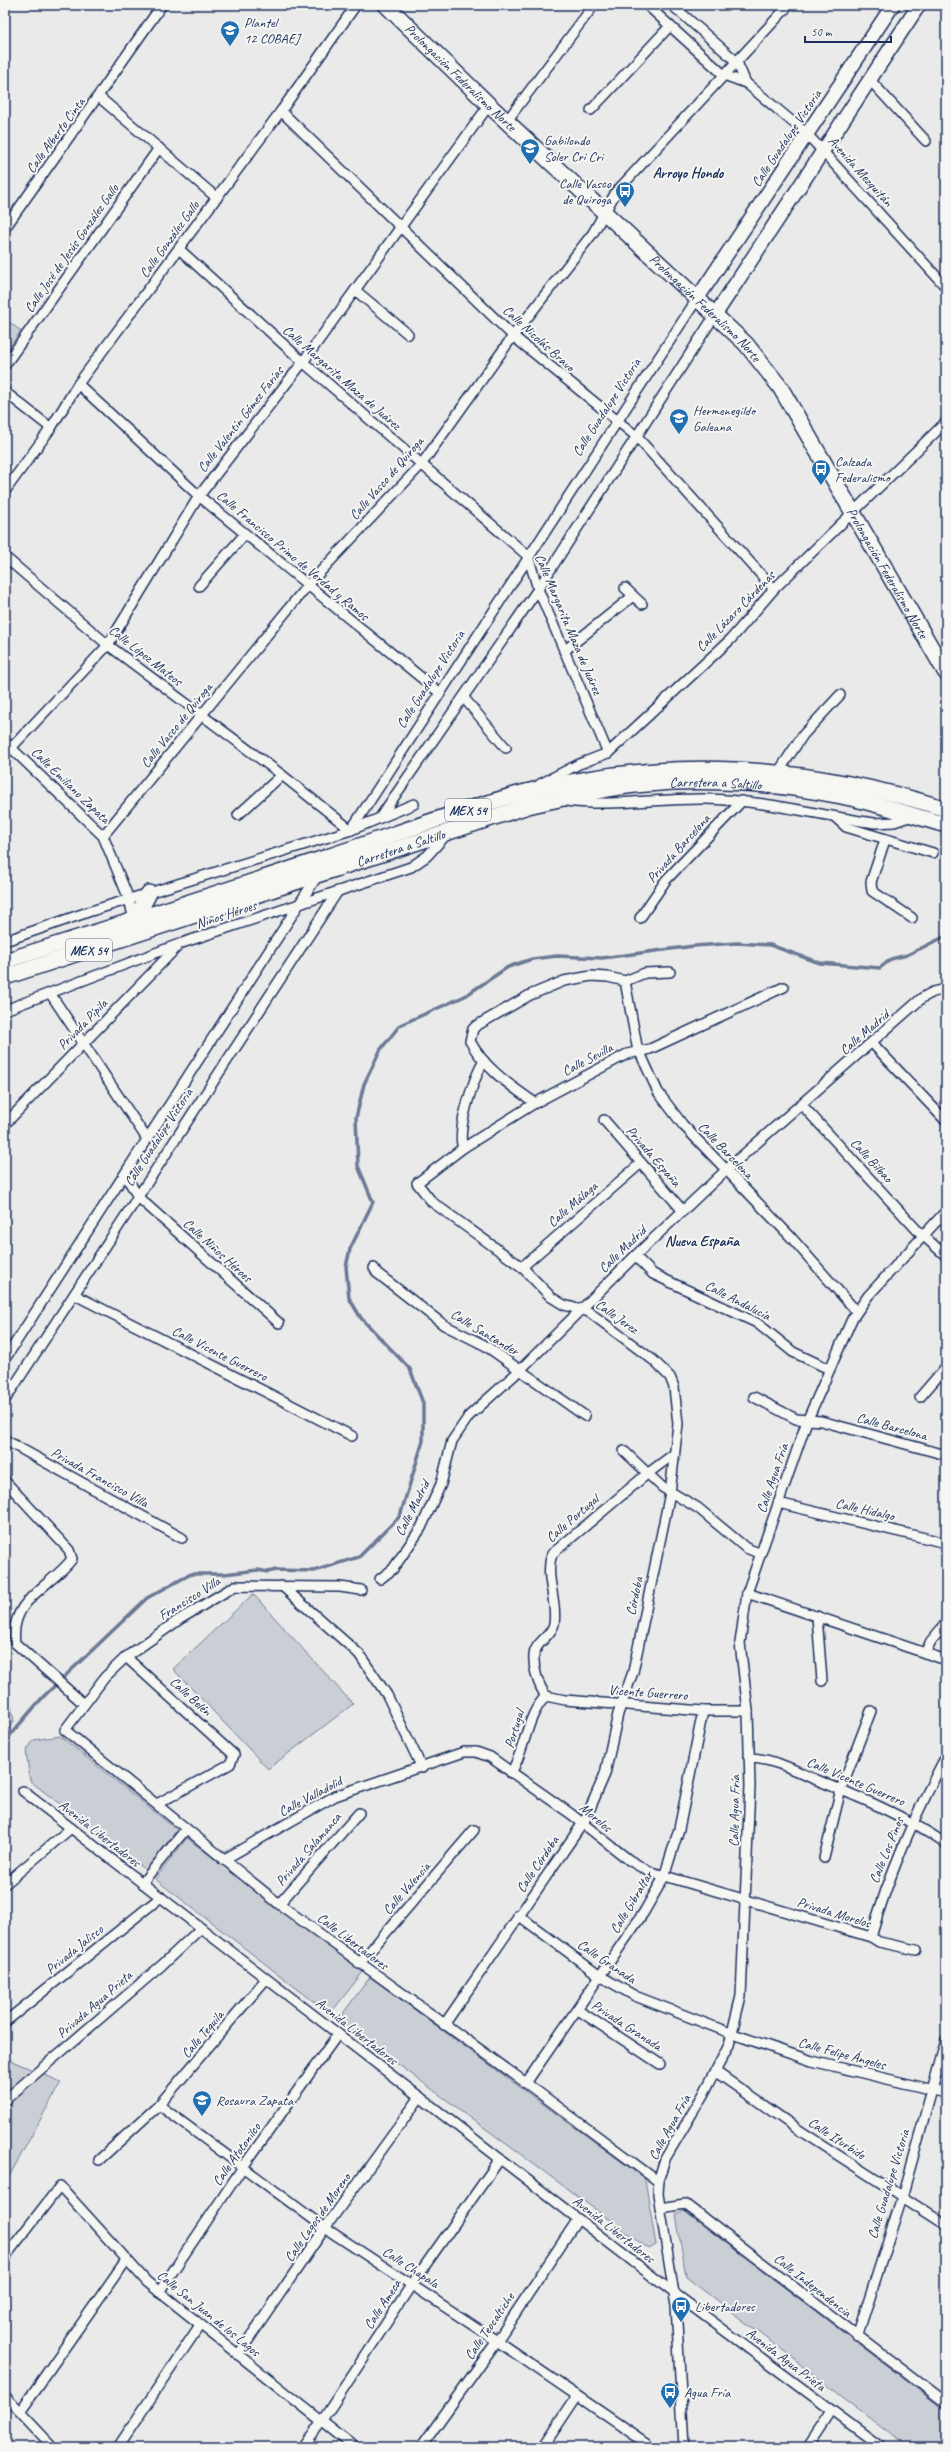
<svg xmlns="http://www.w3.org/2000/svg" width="951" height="2452" font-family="Caveat,sans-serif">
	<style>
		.green { fill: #caced5; stroke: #727e9a }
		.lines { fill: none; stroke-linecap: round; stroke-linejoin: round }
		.stream { stroke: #6c7995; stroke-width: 3.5 }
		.street-casing { stroke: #1b2f5e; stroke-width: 12 }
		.secondary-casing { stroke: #1b2f5e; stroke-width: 16 }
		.primary-casing { stroke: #1b2f5e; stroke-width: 18 }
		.street { stroke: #f6f6f2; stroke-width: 9 }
		.secondary { stroke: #f6f6f2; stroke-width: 13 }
		.primary { stroke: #f6f6f2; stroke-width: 15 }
		.labels { text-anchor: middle; stroke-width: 4; stroke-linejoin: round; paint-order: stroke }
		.shield { fill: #f6f6f2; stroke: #5d6b8a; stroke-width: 1 }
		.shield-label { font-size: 13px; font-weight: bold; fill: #1b2f5e }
		.poi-label { font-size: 14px; fill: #1b2f5e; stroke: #f6f6f2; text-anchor: start }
		.street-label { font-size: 14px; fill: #1b2f5e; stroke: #f6f6f2 }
		.neighbourhood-label { font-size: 15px; font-weight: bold; fill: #1b2f5e; stroke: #f6f6f2 }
	</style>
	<rect width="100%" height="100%" fill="#e9eae9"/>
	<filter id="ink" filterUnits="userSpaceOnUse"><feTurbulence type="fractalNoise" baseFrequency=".025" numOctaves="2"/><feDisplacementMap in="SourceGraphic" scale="8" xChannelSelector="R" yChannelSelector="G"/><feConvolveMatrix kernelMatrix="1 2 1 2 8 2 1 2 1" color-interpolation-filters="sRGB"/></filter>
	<g filter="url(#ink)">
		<g class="green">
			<polygon points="5,319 21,331 5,353"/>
			<polygon points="253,1594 353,1704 268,1769 173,1669"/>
			<polygon points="5,1691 9,1694 14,1722 5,1733"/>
			<polygon points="60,1736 177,1830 146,1870 30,1781 26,1751 34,1740"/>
			<polygon points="187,1838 363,1972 330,2014 155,1879"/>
			<polygon points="370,1977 645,2179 656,2245 649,2249 338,2020"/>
			<polygon points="5,2058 61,2082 5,2184"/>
			<polygon points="684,2211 946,2411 946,2447 908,2447 686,2277 676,2215"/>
		</g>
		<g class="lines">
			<polyline class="stream" points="5,1741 43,1697 147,1598 191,1574 224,1574 258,1570 268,1572 276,1570 314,1571 359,1557 400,1516 423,1441 423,1403 410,1369 361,1318 349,1298 346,1267 350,1249 373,1202 358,1166 356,1118 364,1084 381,1049 400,1025 465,996 508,967 532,959 557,956 602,958 694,946 737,943 770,945 820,963 880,968 891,959 907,955 946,936"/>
			<g class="street-casing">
				<g id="street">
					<polyline points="647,5 724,75 746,83 807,134 946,287"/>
					<polyline points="672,5 737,62 746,83"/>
					<polyline points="870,80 926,141"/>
					<polyline points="99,97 217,198"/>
					<polyline points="591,110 670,26"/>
					<polyline points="281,111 513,336 636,436 774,589"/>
					<polyline points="506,122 594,5"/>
					<polyline points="5,228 162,5"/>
					<polyline points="179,249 303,362 528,556 538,589 608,753"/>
					<polyline points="355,290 408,334"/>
					<polyline points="5,365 159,148"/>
					<polyline points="78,384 199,496 440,693"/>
					<polyline points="5,392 51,428"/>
					<polyline points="5,491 51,428 78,384 281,111 356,5"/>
					<polyline points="5,557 108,645 282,775 351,830"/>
					<polyline points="199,586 245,534"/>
					<polyline points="625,588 642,604"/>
					<polyline points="564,651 633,596"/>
					<polyline points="464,698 506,748"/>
					<polyline points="5,742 103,836 129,899 134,920"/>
					<polyline points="12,747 108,645 199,496 303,362 489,105"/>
					<polyline points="779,771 803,735 840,695"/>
					<polyline points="540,784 579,764 608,753 731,639 774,589 946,422"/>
					<path d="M566,801C612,807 659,798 706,799C763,800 817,815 874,823L894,822L912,816"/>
					<polyline points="238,815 282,775"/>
					<polyline points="381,816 538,589 715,315"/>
					<polyline points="836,818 846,827 933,853"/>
					<polyline points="351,830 697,299"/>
					<polyline points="103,836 307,586 421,465 513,336 593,233 616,192 789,5"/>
					<polyline points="885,840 871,882 872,891 912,918"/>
					<polyline points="640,918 666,880 742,801"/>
					<polyline points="5,941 88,912 351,830 414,804"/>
					<polyline points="625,981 637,1046 658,1092 683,1125 789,1235 856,1311"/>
					<polyline points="50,993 147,1139"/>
					<polyline points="5,1010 179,944 411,867 427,856 446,835"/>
					<polyline points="872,1043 946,1121"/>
					<path d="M535,1103C510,1085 485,1069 470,1041L473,1029L476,1026L530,995L564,981L591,976L608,977L625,981L645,973L670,972"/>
					<polyline points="802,1105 917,1230 946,1256"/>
					<polyline points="604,1120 683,1211"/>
					<polyline points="5,1124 177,947"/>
					<path d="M463,1148C456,1130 474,1077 484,1061"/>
					<polyline points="125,1174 138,1197 279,1323"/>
					<polyline points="635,1256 653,1274 757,1323 793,1352 829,1369"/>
					<polyline points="522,1267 641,1163"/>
					<polyline points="374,1268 377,1273 444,1325 486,1346 585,1416"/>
					<polyline points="75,1295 352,1436"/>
					<polyline points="5,1359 318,875"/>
					<polyline points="754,1397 796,1419 821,1421 946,1455"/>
					<polyline points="920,1397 946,1367"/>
					<polyline points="5,1400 338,891"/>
					<polyline points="5,1440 182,1538"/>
					<polyline points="624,1451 662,1487 698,1508 746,1548 759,1553"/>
					<path d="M5,1481L69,1550L72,1559C51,1587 9,1599 15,1643L84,1704"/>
					<polyline points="778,1503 946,1543"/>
					<polyline points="380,1579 393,1569 421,1528 441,1484 452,1441 469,1416 520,1370 635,1256 726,1170 922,998 933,992 946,989"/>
					<polyline points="282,1586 359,1654 387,1695 422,1768"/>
					<polyline points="361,1590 340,1587 235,1586 180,1619 126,1657 105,1677 65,1730 279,1904 526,2083 659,2182"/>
					<polyline points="747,1593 946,1660"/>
					<polyline points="817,1616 822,1681"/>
					<polyline points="925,1653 931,1641 946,1623"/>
					<polyline points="126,1657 234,1755 230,1764 157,1804"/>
					<path d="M546,1696C538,1685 533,1668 534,1655C535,1642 551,1637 554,1624C558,1600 544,1577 552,1554L647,1474L674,1454"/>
					<polyline points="546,1696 565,1700 703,1711 748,1711"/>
					<path d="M749,1758C771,1758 792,1769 812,1778C859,1797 904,1815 946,1844"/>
					<path d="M511,1773C526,1748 526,1716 546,1696"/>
					<polyline points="23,1791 674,2293 881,2447"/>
					<polyline points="824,1858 841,1789 871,1711"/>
					<polyline points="223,1860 335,1796 464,1752 476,1752 490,1757 571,1814 629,1860 648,1871 871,1937 879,1942 916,1950"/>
					<polyline points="142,1883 186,1829"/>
					<polyline points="5,1884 71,1828"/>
					<polyline points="279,1904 359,1813"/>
					<polyline points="518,1915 600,1976 635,1996 733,2034 812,2061 946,2093"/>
					<path d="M871,1937C890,1871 914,1817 946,1756"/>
					<polyline points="359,1964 474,1830"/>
					<polyline points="578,2010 660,2064"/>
					<polyline points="5,2022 161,1897"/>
					<polyline points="444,2025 585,1820 605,1774 618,1714 633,1672 670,1493 678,1424 674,1387 670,1377 653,1360 589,1312 564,1305 551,1297 522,1267 432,1202 417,1183 463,1148 535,1103 627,1054 650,1049 784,987"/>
					<polyline points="716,2072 799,2130 946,2225"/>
					<polyline points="526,2083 644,1912 664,1877 679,1829 703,1711"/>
					<polyline points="5,2100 162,1965 201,1928"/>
					<polyline points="159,2105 325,2228 497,2341 652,2447"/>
					<polyline points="99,2160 159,2105 266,1979"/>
					<polyline points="660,2208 685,2204 946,2403"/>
					<polyline points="5,2257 60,2186 147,2282 354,2447"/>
					<polyline points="159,2292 243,2167 338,2034"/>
					<polyline points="857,2337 902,2197 946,2040"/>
					<polyline points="238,2355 325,2228 420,2097"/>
					<polyline points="5,2396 53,2447"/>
					<polyline points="21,2410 126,2260"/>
					<polyline points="118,2447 200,2325"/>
					<polyline points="303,2447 322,2421 412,2284 500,2159"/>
					<polyline points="421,2447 497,2341 578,2219"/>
					<polyline points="543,2447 577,2396"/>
					<polyline points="684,2447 676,2306 658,2194 659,2178 665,2159 703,2095 729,2045 741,1996 750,1786 748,1711 740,1643 747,1593 807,1421 852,1319 868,1296 946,1211"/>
					<polyline points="808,2447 832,2411"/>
				</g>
			</g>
			<g class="secondary-casing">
				<g id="secondary">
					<polyline points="697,299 893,5"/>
					<polyline points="715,315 919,5"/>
				</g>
			</g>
			<g class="primary-casing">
				<g id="primary">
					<path id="s1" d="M386,5L489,105L746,344L780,387L946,673"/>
					<polyline points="135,920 149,893"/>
					<path d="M5,961C112,927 220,893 327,857C391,836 456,811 522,793C666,755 805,764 946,809"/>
					<path id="s2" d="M5,977L528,806C568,797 607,787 647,784C710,778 779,784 841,796C876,803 911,815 946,825"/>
				</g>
			</g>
			<use href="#street" class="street"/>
			<use href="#secondary" class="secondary"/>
			<use href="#primary" class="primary"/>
		</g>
	</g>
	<defs>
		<g id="university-pin" transform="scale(1)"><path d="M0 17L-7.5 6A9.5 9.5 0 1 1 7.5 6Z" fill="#1f6fb2" stroke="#f6f6f2"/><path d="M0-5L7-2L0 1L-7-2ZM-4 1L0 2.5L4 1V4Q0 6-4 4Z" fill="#fff"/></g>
		<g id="school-pin" transform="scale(1)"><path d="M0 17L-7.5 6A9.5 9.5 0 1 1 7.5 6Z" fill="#1f6fb2" stroke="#f6f6f2"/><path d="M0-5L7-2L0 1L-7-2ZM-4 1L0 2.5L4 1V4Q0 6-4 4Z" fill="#fff"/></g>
		<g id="bus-pin" transform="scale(1)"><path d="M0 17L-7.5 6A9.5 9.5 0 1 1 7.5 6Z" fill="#1f6fb2" stroke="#f6f6f2"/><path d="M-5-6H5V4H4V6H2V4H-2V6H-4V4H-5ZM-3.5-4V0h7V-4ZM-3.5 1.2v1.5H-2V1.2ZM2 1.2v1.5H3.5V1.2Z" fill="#fff"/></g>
	</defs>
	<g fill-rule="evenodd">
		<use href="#university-pin" x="230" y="30"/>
		<use href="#school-pin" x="530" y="148"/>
		<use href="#bus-pin" x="625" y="191"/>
		<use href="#school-pin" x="679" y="418"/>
		<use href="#bus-pin" x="821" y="469"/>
		<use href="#school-pin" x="202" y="2100"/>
		<use href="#bus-pin" x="681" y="2306"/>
		<use href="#bus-pin" x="670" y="2392"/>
	</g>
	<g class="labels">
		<g class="shield">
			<rect x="445" y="799" width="46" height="22" rx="3"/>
			<rect x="66" y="939" width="46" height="22" rx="3"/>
		</g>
		<g class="shield-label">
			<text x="468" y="815">MEX 54</text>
			<text x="89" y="955">MEX 54</text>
		</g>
		<g class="poi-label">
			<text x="244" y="27">Plantel<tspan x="244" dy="16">12 COBAEJ</tspan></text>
			<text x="544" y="145">Gabilondo<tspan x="544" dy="16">Soler Cri Cri</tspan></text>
			<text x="611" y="188" text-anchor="end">Calle Vasco<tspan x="611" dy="16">de Quiroga</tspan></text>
			<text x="693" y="415">Hermenegildo<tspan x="693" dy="16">Galeana</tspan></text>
			<text x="835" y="466">Calzada<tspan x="835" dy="16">Federalismo</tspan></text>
			<text x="216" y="2105">Rosaura Zapata</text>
			<text x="695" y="2311">Libertadores</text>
			<text x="684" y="2397">Agua Fría</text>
		</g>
		<g class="street-label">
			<text dy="5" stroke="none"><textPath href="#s1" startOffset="104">Prolongación Federalismo Norte</textPath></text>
			<text transform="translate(55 135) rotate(-54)" y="5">Calle Alberto Cinta</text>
			<text transform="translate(786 138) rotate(-56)" y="5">Calle Guadalupe Victoria</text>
			<text transform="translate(861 171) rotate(48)" y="5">Avenida Mezquitán</text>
			<text transform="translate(169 239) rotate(-54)" y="5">Calle González Gallo</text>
			<text transform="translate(71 248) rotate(-55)" y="5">Calle José de Jesús González Gallo</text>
			<text dy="5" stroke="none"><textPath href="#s1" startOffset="440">Prolongación Federalismo Norte</textPath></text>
			<text transform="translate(539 338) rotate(42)" y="5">Calle Nicolás Bravo</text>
			<text transform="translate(342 377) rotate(41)" y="5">Calle Margarita Maza de Juárez</text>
			<text transform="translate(606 407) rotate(-57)" y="5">Calle Guadalupe Victoria</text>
			<text transform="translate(240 419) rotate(-52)" y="5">Calle Valentín Gómez Farías</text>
			<text transform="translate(386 478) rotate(-49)" y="5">Calle Vasco de Quiroga</text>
			<text transform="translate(293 555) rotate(40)" y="5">Calle Francisco Primo de Verdad y Ramos</text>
			<text dy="5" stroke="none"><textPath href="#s1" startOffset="764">Prolongación Federalismo Norte</textPath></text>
			<text transform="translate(735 611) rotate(-46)" y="5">Calle Lázaro Cárdenas</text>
			<text transform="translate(569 624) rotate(67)" y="5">Calle Margarita Maza de Juárez</text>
			<text transform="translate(146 655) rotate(38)" y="5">Calle López Mateos</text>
			<text transform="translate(430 679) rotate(-57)" y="5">Calle Guadalupe Victoria</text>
			<text transform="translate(176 725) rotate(-51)" y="5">Calle Vasco de Quiroga</text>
			<text transform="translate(71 785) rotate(44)" y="5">Calle Emiliano Zapata</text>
			<text dy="5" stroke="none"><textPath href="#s2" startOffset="740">Carretera a Saltillo</textPath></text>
			<text dy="5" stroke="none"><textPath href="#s2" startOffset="416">Carretera a Saltillo</textPath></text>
			<text transform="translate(678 848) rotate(-48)" y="5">Privada Barcelona</text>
			<text transform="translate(226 914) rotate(-18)" y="5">Niños Héroes</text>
			<text transform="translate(82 1024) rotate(-46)" y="5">Privada Pípila</text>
			<text transform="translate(864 1032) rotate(-41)" y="5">Calle Madrid</text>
			<text transform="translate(587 1059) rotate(-28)" y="5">Calle Sevilla</text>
			<text transform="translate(158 1137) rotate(-57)" y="5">Calle Guadalupe Victoria</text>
			<text transform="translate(726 1150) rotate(46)" y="5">Calle Barcelona</text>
			<text transform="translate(654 1156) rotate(49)" y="5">Privada España</text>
			<text transform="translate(872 1160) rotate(47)" y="5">Calle Bilbao</text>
			<text transform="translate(572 1204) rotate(-41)" y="5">Calle Málaga</text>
			<text transform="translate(622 1249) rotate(-44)" y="5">Calle Madrid</text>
			<text transform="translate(218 1250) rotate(42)" y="5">Calle Niños Héroes</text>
			<text transform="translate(738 1300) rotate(27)" y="5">Calle Andalucía</text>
			<text transform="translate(617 1316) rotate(35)" y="5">Calle Jerez</text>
			<text transform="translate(485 1332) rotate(31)" y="5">Calle Santander</text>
			<text transform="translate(220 1353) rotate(27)" y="5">Calle Vicente Guerrero</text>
			<text transform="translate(892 1426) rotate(15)" y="5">Calle Barcelona</text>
			<text transform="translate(100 1477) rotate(29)" y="5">Privada Francisco Villa</text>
			<text transform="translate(772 1478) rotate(-71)" y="5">Calle Agua Fría</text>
			<text transform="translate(412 1508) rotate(-63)" y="5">Calle Madrid</text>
			<text transform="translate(865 1509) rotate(13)" y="5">Calle Hidalgo</text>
			<text transform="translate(572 1518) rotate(-41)" y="5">Calle Portugal</text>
			<text transform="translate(634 1596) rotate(-78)" y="5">Córdoba</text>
			<text transform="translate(189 1598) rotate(-32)" y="5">Francisco Villa</text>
			<text transform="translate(648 1692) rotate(4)" y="5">Vicente Guerrero</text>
			<text transform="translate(191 1696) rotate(42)" y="5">Calle Belén</text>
			<text transform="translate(514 1729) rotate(-73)" y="5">Portugal</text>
			<text transform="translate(856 1781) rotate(23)" y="5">Calle Vicente Guerrero</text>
			<text transform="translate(310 1796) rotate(-28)" y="5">Calle Valladolid</text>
			<text transform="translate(734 1811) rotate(-89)" y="5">Calle Agua Fría</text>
			<text transform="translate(596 1817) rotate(40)" y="5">Morelos</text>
			<text transform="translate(100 1833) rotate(38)" y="5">Avenida Libertadores</text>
			<text transform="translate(308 1849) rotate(-49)" y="5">Privada Salamanca</text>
			<text transform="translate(886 1850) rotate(-68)" y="5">Calle Los Pinos</text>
			<text transform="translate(537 1864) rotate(-56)" y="5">Calle Córdoba</text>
			<text transform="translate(406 1888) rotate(-49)" y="5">Calle Valencia</text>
			<text transform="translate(631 1902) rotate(-59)" y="5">Calle Gibraltar</text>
			<text transform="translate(834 1912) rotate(17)" y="5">Privada Morelos</text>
			<text transform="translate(353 1941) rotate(37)" y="5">Calle Libertadores</text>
			<text transform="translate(74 1949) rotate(-39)" y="5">Privada Jalisco</text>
			<text transform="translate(607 1961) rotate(34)" y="5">Calle Granada</text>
			<text transform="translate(94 2004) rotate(-41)" y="5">Privada Agua Prieta</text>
			<text transform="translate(627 2025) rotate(33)" y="5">Privada Granada</text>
			<text transform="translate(357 2031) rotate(38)" y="5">Avenida Libertadores</text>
			<text transform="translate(202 2034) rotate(-50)" y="5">Calle Tequila</text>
			<text transform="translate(842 2053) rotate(15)" y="5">Calle Felipe Ángeles</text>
			<text transform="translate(669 2127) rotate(-61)" y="5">Calle Agua Fría</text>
			<text transform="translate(837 2138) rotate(33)" y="5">Calle Iturbide</text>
			<text transform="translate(236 2154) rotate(-55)" y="5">Calle Atotonilco</text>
			<text transform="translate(888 2184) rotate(-73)" y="5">Calle Guadalupe Victoria</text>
			<text transform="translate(317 2217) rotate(-55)" y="5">Calle Lagos de Moreno</text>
			<text transform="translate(614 2229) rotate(38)" y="5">Avenida Libertadores</text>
			<text transform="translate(411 2267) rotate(33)" y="5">Calle Chapala</text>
			<text transform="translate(813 2285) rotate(38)" y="5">Calle Independencia</text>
			<text transform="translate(382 2304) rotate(-57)" y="5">Calle Ameca</text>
			<text transform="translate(209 2313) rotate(39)" y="5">Calle San Juan de los Lagos</text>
			<text transform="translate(489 2326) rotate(-56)" y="5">Calle Teocaltiche</text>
			<text transform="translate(786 2359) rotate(37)" y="5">Avenida Agua Prieta</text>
		</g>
		<g class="neighbourhood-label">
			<text x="688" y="178">Arroyo Hondo</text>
			<text x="702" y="1246">Nueva España</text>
		</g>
	</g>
	<rect width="951" height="2452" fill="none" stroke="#f6f6f2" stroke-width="20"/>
	<rect x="10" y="10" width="931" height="2432" fill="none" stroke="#1b2f5e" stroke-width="1.5" filter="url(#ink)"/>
	<path d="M805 36v6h86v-6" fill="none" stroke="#1b2f5e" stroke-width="2"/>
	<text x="811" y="36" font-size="12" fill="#1b2f5e" stroke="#f6f6f2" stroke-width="3" paint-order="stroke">50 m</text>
</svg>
